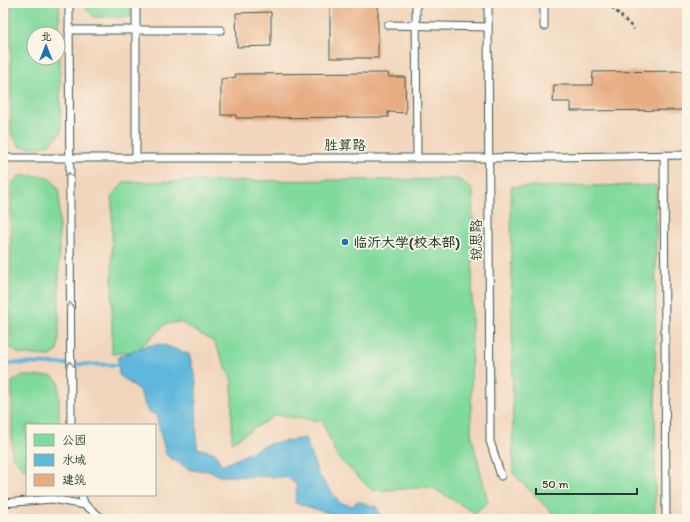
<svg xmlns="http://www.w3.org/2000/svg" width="690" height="522" font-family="Itim,'LXGW WenKai TC',sans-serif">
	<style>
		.built { fill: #f1d5bd; fill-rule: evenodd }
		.green { fill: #80d99d; stroke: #508b68; fill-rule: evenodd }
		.water { fill: #5fb7dc; stroke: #3f7a88 }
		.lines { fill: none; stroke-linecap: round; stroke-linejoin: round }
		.stream { stroke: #5fb7dc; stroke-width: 4 }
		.building { fill: #e7ac82 }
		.service-casing { stroke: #3e564a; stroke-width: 9 }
		.path { stroke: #3e564a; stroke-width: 2.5; stroke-dasharray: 3 3; stroke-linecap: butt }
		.service { stroke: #fff; stroke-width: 7 }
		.oneway { stroke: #8f9e9a }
		.poi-dot { fill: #1f6fb2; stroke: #fcf5e5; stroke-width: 1.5 }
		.labels { text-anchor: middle; stroke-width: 3.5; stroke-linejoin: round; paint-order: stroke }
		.street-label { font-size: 14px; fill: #1f3d34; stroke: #fcf5e5 }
		.poi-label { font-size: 14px; font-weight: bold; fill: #1f3d34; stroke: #fcf5e5; text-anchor: start }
	</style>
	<rect width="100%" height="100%" fill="#fcf5e5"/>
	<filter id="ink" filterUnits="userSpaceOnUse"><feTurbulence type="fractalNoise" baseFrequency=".025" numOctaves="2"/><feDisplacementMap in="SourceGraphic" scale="8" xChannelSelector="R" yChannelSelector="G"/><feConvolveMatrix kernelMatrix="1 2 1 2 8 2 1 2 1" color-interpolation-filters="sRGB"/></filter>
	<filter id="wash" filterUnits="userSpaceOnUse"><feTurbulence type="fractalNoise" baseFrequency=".012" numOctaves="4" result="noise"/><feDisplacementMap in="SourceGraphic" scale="16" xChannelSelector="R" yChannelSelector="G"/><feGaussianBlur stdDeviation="0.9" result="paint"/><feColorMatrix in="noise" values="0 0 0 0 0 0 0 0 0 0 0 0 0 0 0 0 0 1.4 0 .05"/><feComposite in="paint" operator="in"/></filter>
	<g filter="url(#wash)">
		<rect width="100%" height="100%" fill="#efe7c9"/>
		<path class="built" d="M3,3H687V519H3ZM34,34H58V58H34ZM27,425H155V495H27Z"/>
		<g class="green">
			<path d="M11,3H59L61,132C48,150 40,147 20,147L11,133ZM34,34H58V58H34Z"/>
			<polygon points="86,3 131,3 131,17 94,17 86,9"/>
			<path d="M19,176C38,176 50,172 59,191V339L57,352L50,356L19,354L10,347L11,195L12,183Z"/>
			<polygon points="458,179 473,190 471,433 488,502 475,513 431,487 373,491 338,458 322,421 276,415 232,442 232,380 214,342 180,322 166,324 136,351 112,354 112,196 124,182"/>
			<polygon points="656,185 655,519 558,519 513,473 511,187"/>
			<polygon points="21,376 52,376 59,382 59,425 27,425 27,469 24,469 12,457 12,382"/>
		</g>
		<g class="water">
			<polygon points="161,344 189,354 196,381 197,448 215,453 222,466 268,444 305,438 318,474 340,503 353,506 357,501 376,507 382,516 387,519 349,519 295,503 297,485 286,477 219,476 211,471 190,470 166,455 156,415 147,411 140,391 119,375 118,357 146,346"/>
			<polygon points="36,514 60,516 65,519 11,519"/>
		</g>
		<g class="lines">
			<polyline class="stream" points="3,363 123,365"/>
		</g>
		<g id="blocks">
			<g class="building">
				<rect x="330" y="3" width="48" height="55"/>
				<polygon points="271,12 271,46 237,47 236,13"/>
				<polygon points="687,71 687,110 571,111 571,102 553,102 554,85 592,85 593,72"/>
				<polygon points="388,73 389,77 405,77 406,113 388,112 389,117 236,118 236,115 221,115 221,79 236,77 235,74"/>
			</g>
		</g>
	</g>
	<g filter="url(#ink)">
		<use href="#blocks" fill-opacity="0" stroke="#3e564a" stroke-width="1"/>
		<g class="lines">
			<g class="service-casing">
				<g id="service">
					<polyline points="69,3 71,425"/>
					<polyline points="416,3 417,158"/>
					<polyline points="488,3 490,441 501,476"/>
					<polyline points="388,25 488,27"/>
					<polyline points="544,26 544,3"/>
					<polyline points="69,30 221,30"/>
					<polyline points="664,155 666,519"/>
					<polyline points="3,158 488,158 687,155"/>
					<polyline points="136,158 136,3"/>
					<polyline points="81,495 85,505"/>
					<polyline points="3,503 52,499 85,505 103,519"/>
				</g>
			</g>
			<polyline class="path" points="608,3 634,29"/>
			<use href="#service" class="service"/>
		</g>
		<defs><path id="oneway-chevron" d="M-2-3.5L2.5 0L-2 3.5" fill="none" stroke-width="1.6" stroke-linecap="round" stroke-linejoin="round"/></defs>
		<g class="oneway">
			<use href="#oneway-chevron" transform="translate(69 175) rotate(-90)"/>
			<use href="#oneway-chevron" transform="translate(70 305) rotate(-90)"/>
			<use href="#oneway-chevron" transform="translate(70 364) rotate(-91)"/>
		</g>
	</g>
	<circle class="poi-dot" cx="345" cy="242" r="4"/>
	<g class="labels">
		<g class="street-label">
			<text x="345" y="150">胜算路</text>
			<text transform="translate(476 240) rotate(-90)" y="5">锐思路</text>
		</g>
		<g class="poi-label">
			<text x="353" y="247">临沂大学(校本部)</text>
		</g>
	</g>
	<rect width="690" height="522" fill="none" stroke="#fcf5e5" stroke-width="16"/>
	<rect x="26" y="424" width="130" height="72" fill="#fcf5e5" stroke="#a4ab9e"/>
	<rect x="34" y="434" width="20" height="12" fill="#80d99d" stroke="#a4ab9e"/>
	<text x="62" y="444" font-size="12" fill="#1f3d34">公园</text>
	<rect x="34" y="454" width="20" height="12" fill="#5fb7dc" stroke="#a4ab9e"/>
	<text x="62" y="464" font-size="12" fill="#1f3d34">水域</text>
	<rect x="34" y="474" width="20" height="12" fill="#e7ac82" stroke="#a4ab9e"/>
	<text x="62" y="484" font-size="12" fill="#1f3d34">建筑</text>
	<g transform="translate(46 46)"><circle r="19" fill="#fcf5e5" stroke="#a4ab9e"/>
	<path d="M0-3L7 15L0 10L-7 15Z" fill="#1f6fb2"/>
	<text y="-6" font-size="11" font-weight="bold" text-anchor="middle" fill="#1f3d34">北</text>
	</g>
	<path d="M536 488v6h101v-6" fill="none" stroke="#1f3d34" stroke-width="2"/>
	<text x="542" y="488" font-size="12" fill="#1f3d34" stroke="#fcf5e5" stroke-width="3" paint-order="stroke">50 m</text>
</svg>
